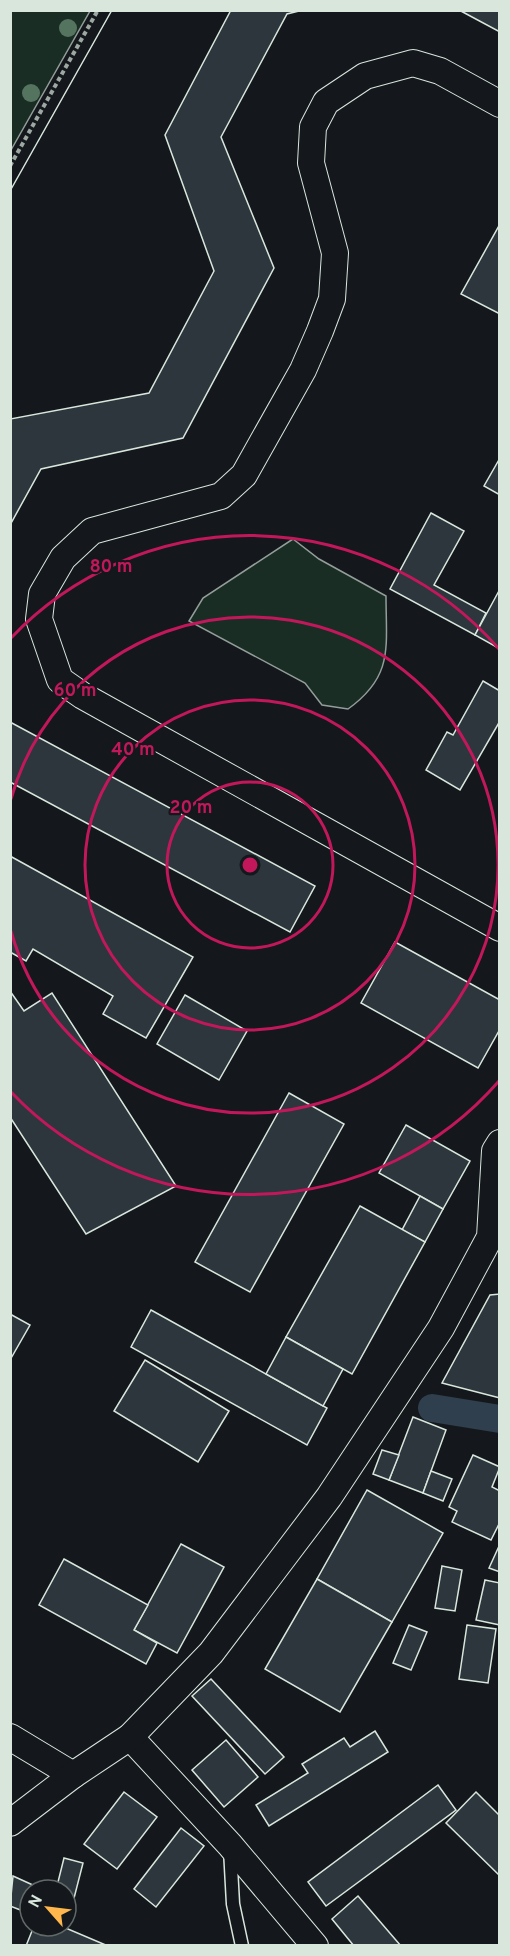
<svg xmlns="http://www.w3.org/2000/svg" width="510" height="1956" font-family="Overpass,sans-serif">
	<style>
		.green { fill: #1a2d24; stroke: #939e99; stroke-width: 1.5 }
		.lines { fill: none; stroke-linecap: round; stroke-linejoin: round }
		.canal { stroke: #2f3f4d; stroke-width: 28 }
		.building { fill: #2c363c; stroke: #d8e6dc; stroke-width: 1.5 }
		.lane-casing { stroke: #d8e6dc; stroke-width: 15 }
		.street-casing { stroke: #d8e6dc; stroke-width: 28 }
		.path { stroke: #9da8a2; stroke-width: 4; stroke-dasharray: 4.5 3; stroke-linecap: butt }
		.lane { stroke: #14181c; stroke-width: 12 }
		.street { stroke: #14181c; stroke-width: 26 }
		.tram { stroke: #d8e6dc; stroke-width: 1.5 }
		.tree { fill: #55745f }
		.ring { fill: none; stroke: #c2185b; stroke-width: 3 }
		.centre { fill: #c2185b; stroke: #14181c; stroke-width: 3 }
		.ring-label { font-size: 18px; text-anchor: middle; font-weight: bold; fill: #c2185b; stroke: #14181c; stroke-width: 4.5; stroke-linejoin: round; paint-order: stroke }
	</style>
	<rect width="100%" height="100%" fill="#14181c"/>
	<g class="green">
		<polygon points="11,10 90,11 11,150 10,11"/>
		<path d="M293,539L319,559L386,596C386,647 394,676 348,709L322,705L305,683L189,621L203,598Z"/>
	</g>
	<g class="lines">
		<polyline class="canal" points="432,1408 500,1419"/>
	</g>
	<g class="building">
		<polygon points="231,10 303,10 287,14 221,137 274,268 183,438 41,469 10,525 10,419 149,393 214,271 165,135"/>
		<polygon points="459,10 500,10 500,32"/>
		<polygon points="500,224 500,314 461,294"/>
		<polygon points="500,458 500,495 484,486"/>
		<polygon points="431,513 464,531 434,585 486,613 475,635 390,589"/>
		<polygon points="500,589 500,649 475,635"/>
		<polygon points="483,681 500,691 500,721 460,790 426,770 447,732 453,735"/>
		<polygon points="10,722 315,886 290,932 10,782"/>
		<polygon points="10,856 193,957 146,1038 103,1014 113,996 33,949 26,961 10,952"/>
		<polygon points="395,942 500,1000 500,1029 478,1068 361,1003"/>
		<polygon points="10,991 24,1011 52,993 176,1186 86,1234 10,1117"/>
		<polygon points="185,995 247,1031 219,1080 157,1044"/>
		<polygon points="289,1093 344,1124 250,1292 195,1262"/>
		<polygon points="406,1125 470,1161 443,1209 379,1173"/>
		<polygon points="420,1196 443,1209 425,1242 402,1230"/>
		<polygon points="360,1206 425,1242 352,1374 286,1337"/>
		<polygon points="500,1294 500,1398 442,1383 490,1295"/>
		<polygon points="151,1310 327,1408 307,1445 131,1347"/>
		<polygon points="10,1314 30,1325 10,1360"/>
		<polygon points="286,1337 343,1369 323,1406 266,1374"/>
		<polygon points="145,1360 229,1411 198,1462 114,1411"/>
		<polygon points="413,1417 446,1430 423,1493 389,1480"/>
		<polygon points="382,1450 399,1455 389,1480 373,1474"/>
		<polygon points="473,1455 500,1467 492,1487 500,1491 500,1522 491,1540 452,1522 457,1511 449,1507"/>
		<polygon points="431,1471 452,1479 443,1501 423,1493"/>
		<polygon points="367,1490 443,1533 392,1622 317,1579"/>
		<polygon points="181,1544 224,1567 177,1653 134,1630"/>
		<polygon points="500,1544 500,1572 489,1568"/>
		<polygon points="64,1559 148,1605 134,1630 157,1643 146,1664 39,1605"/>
		<polygon points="442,1566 462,1570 455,1611 435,1608"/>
		<polygon points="317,1579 392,1622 340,1712 265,1669"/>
		<polygon points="485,1580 500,1583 500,1625 476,1620"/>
		<polygon points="409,1625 427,1632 411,1670 393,1663"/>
		<polygon points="467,1625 496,1629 488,1683 459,1679"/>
		<polygon points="211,1679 284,1757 265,1774 192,1696"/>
		<polygon points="375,1731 388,1752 269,1826 256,1805 308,1773 302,1764 344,1738 350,1747"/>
		<polygon points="226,1740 258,1777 224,1807 192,1770"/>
		<polygon points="438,1785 456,1810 326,1906 308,1882"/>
		<polygon points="124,1792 157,1817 117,1869 84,1844"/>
		<polygon points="476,1792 500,1816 500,1876 446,1823"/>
		<polygon points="181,1828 204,1846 156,1907 134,1889"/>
		<polygon points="64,1858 83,1863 71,1910 66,1908 66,1890 56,1890"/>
		<polygon points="13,1876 35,1886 30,1890 23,1911 10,1906"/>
		<polygon points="358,1896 401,1946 354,1946 332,1919"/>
		<polygon points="34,1926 61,1926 108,1946 26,1946"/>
	</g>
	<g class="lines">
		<g class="lane-casing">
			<polyline id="lane" points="230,1849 233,1904 242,1946"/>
		</g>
		<g class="street-casing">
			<g id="street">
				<polyline points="500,104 440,71 413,63 365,76 326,102 313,127 311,163 335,253 332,299 320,331 303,370 244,475 221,496 92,531 63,558 42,594 39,619 60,680 83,696 500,928"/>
				<polyline points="10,1737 73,1775"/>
				<polyline points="130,1737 230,1845 315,1946"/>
				<polyline points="10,1823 73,1775 130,1737 211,1653 329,1497 441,1328 490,1237 495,1151 500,1143"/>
			</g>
		</g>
		<polyline class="path" points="10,166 98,10"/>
		<use href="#lane" class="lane"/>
		<use href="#street" class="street"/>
		<polyline class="tram" points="10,191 112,10"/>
	</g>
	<g class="tree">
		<circle cx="68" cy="28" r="9"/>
		<circle cx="31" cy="93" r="9"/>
	</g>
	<g class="ring">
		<circle cx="250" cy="865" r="83"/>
		<circle cx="250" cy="865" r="165"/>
		<path d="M11 799A248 248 0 1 1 11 931"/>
		<path d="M499 1081A330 330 0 0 1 11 1092M11 638A330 330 0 0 1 499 649"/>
	</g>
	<circle cx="250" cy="865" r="9" class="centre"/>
	<g class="ring-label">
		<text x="111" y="572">80 m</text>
		<text x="75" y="696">60 m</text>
		<text x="133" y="755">40 m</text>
		<text x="191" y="813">20 m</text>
	</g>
	<rect width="510" height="1956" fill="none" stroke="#d8e6dc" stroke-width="24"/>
	<g transform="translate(48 1908) rotate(298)"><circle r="28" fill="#14181c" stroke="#626a69" stroke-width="1.5"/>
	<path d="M0-4.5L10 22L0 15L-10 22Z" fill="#ffb74d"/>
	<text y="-9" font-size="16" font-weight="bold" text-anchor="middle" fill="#d8e6dc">N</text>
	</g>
</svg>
